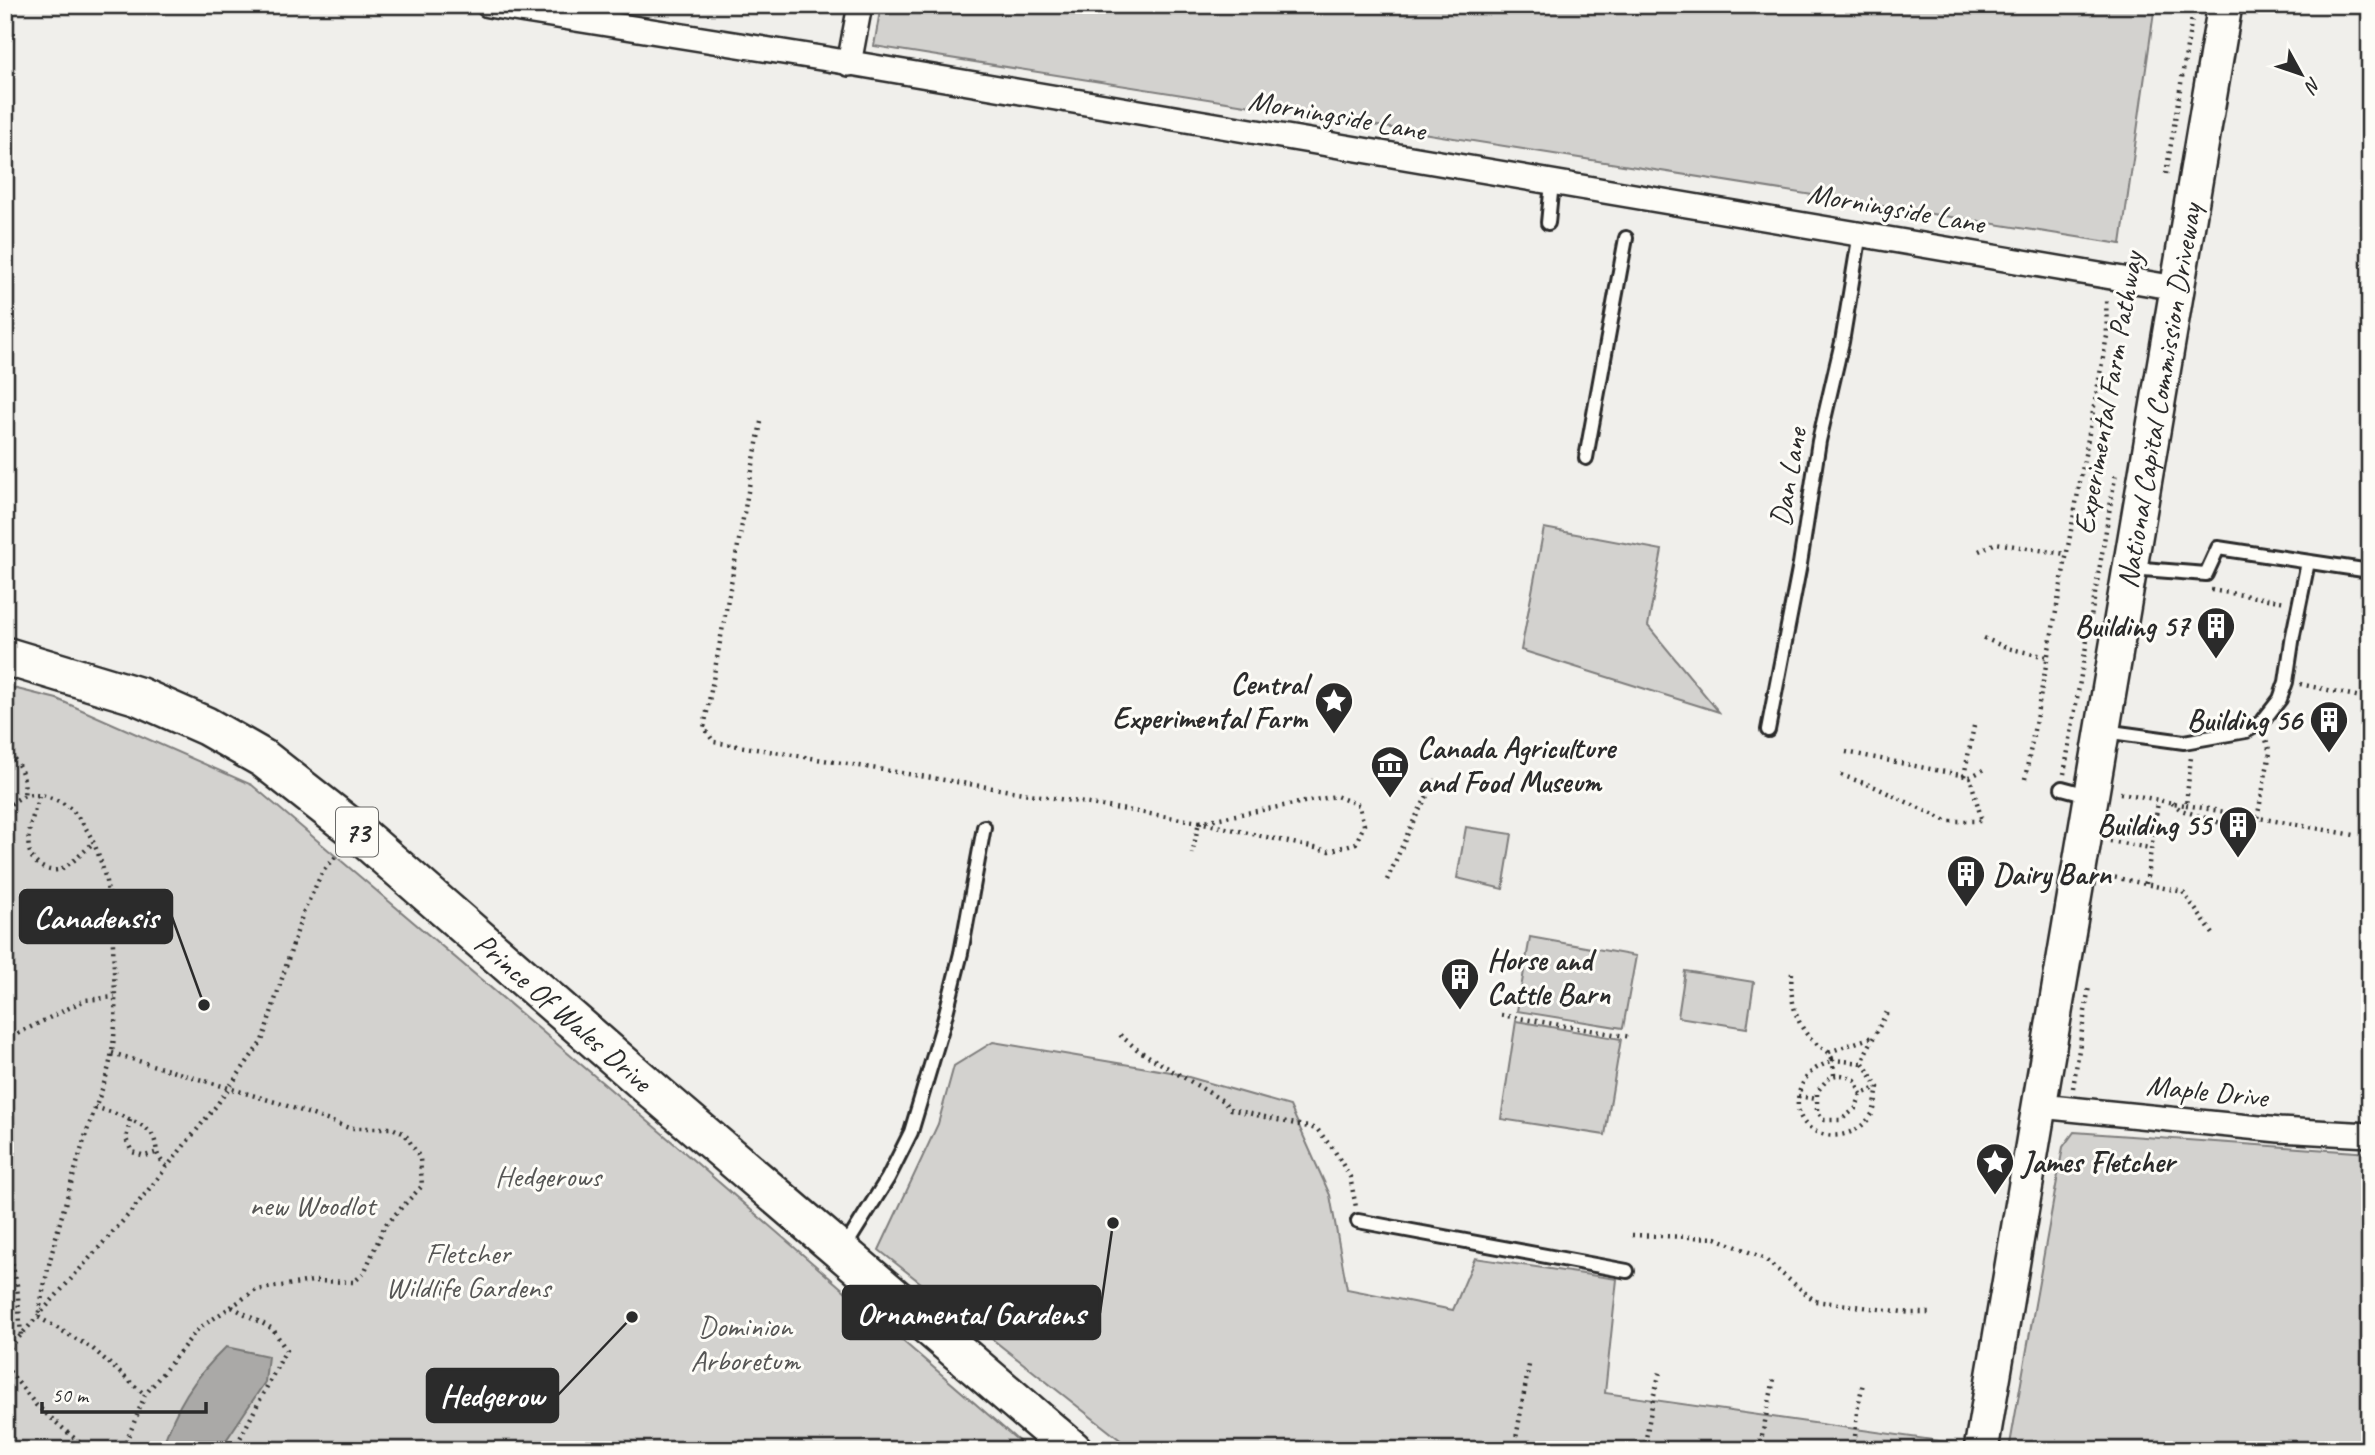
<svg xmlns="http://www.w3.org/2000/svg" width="2375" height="1455" font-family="Caveat,sans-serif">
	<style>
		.green { fill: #d3d2cf; stroke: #7f7e7d; stroke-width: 2 }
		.water { fill: #aaa9a7; stroke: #777775; stroke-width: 2 }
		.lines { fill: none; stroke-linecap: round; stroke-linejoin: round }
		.lane-casing { stroke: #2b2b2b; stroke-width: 18 }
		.street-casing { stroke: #2b2b2b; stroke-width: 28 }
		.secondary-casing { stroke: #2b2b2b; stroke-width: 38 }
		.primary-casing { stroke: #2b2b2b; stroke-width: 42 }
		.path { stroke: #2b2b2b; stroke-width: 4.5; stroke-dasharray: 2 5; stroke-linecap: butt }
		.lane { stroke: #fdfcf7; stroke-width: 12 }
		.street { stroke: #fdfcf7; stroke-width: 23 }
		.secondary { stroke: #fdfcf7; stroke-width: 33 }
		.primary { stroke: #fdfcf7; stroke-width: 37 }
		.labels { text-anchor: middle; stroke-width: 6; stroke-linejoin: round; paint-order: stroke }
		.shield { fill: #fdfcf7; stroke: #6a6a68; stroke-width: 2 }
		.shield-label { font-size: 28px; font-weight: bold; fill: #2b2b2b }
		.street-label { font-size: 30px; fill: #2b2b2b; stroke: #fdfcf7 }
		.poi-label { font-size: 30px; font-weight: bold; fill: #2b2b2b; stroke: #fdfcf7; text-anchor: end }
		.park-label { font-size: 30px; fill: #555554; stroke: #fdfcf7 }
		.leader { fill: none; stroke: #2b2b2b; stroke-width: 2.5 }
		.callout-dot { fill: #2b2b2b; stroke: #fdfcf7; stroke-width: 2.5 }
		.callout { fill: #2b2b2b; stroke: #2b2b2b; stroke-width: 2.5 }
		.callout-label { font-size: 32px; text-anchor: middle; font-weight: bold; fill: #fff }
	</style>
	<rect width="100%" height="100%" fill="#f0efeb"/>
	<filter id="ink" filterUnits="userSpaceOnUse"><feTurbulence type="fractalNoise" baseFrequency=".0143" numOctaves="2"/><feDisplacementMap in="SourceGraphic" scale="14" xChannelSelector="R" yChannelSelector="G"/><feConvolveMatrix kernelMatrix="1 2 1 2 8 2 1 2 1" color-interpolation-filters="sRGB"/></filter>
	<g filter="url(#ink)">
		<g class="green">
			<polygon points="881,5 2155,5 2121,244 874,46"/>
			<polygon points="1544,528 1662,550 1648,626 1719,712 1521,650"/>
			<polygon points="5,686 57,699 252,785 670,1140 1029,1450 5,1450"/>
			<polygon points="1466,827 1512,834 1503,889 1457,878"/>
			<polygon points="1530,937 1636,956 1623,1028 1517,1011"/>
			<polygon points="1685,971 1754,982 1747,1028 1678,1017"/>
			<polygon points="1516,1021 1621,1039 1605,1135 1501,1119"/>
			<polygon points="993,1042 1171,1072 1290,1106 1330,1195 1347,1289 1453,1310 1475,1258 1617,1279 1605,1393 1954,1443 1952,1450 1133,1450 879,1250 938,1124 954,1066"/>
			<polygon points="2074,1132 2370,1153 2370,1450 2009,1450 2063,1147"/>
		</g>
		<path class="water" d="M226,1347L268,1356L265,1382L225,1442L223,1450H161C177,1405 192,1380 226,1347Z"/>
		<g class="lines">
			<g class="lane-casing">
				<g id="lane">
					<polyline points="1548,223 1552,183"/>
					<polyline points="1586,458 1626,238"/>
					<polyline points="2131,568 2206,574 2218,548 2370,571"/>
					<polyline points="1768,730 1800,564 1819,441 1842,342 1860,233"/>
					<polyline points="2104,731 2184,742 2246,731 2262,722 2280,699 2286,682 2293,635 2308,562"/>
					<polyline points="2062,788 2092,796"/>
					<polyline points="1358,1221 1627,1271"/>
					<polyline points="843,1250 888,1178 911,1132 943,1025 961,953 984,827"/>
				</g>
			</g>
			<g class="street-casing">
				<g id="street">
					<polyline points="488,5 827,59 2176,288"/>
					<polyline points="849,64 860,5"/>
					<polyline points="2040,1106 2279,1130 2370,1135"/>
				</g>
			</g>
			<g class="secondary-casing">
				<g id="secondary">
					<path id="s1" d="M1981,1450L2225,5"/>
				</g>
			</g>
			<g class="primary-casing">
				<g id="primary">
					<path id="s2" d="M5,656L138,696L206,726L264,759L357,832L657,1094L1073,1450"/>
				</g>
			</g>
			<g class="path">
				<polyline points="2166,174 2194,5"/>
				<polyline points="761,422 704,728 714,742 1199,822 1329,851 1356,843 1364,825 1359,805 1336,796 1199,822 1192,854"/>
				<polyline points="1979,551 1996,543 2065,554"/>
				<polyline points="2211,590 2286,602"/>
				<polyline points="1984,638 2007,648 2047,657"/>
				<polyline points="2300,684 2370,699"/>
				<path d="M5,748C18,762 27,776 24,795"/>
				<polyline points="1846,752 1970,777 1983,770"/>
				<polyline points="2064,774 2116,472"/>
				<polyline points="1841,775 1875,787 1947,821 1982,821 1970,777"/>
				<polyline points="1964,776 1974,726"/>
				<polyline points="2025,779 2107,336 2106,297"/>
				<path d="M2120,793C2143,796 2163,802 2186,805L2191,757"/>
				<path d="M39,796C33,818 17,853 42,867C47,870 52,871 58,870C70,866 83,852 93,843"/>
				<polyline points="2172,803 2181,810 2254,834 2270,753 2265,736"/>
				<polyline points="2186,805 2354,835"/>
				<path d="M5,808C11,804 17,799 23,796C36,790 62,800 72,810C111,852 112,917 114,971C115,998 117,1024 112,1051C108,1079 94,1109 85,1137C67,1197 49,1255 38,1317L92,1348L145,1395"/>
				<polyline points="2110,841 2150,848"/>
				<polyline points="2108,876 2183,892 2213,934"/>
				<polyline points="1387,880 1412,824 1436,779"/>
				<polyline points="2146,884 2158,802"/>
				<polyline points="109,894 163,922"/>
				<path d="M1792,973C1789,996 1795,1024 1813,1041C1821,1048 1828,1050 1833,1060C1827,1063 1819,1066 1814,1070C1808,1074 1804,1080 1801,1087C1783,1136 1847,1153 1872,1114C1876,1107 1876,1095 1878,1087L1863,1063L1866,1052L1887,1012"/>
				<polyline points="1501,1015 1631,1037"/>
				<polyline points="1120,1035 1138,1050 1223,1101 1230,1109 1317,1129 1334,1150 1350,1177 1356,1207"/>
				<polyline points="5,1040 85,1000 115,997"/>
				<polyline points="1829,1052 1875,1036"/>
				<polyline points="112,1053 282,1104 349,1128 392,1128 405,1134 420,1158 422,1186 385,1225 364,1273 354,1282 312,1281 256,1290 198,1329 145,1395 123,1450"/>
				<polyline points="1834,1075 1833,1060 1863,1063"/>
				<polyline points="2073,1088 2089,986"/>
				<path d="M1861,1094L1855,1080C1835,1070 1830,1075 1817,1092V1111L1824,1120H1841L1856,1108L1861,1094L1877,1088"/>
				<polyline points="1798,1096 1817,1099"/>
				<path d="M95,1107C109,1112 148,1122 154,1138C159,1154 153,1152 167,1167"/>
				<polyline points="130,1120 126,1139 132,1152 145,1156 155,1153"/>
				<polyline points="5,1229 17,1285 21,1335"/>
				<polyline points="1632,1235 1716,1238 1763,1258 1815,1301 1911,1313 1932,1313"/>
				<polyline points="232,1307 273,1329 286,1350 234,1450"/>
				<polyline points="5,1353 129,1214 216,1106 262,1041 303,913 322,873 338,854"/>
				<polyline points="5,1366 36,1405 88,1450"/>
				<polyline points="1514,1450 1529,1365"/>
				<polyline points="1644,1450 1653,1399 1661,1368"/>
				<polyline points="1759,1450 1774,1379"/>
				<polyline points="1854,1450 1857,1411 1863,1383"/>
			</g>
			<use href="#lane" class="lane"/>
			<use href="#street" class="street"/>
			<use href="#secondary" class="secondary"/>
			<use href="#primary" class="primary"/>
		</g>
	</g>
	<defs>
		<g id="building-pin" transform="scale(2.0125)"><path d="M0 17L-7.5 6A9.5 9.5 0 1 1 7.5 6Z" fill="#2b2b2b" stroke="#fdfcf7"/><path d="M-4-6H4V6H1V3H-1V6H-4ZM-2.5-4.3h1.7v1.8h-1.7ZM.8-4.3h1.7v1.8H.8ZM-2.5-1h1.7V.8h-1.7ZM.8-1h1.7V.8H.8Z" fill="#fff"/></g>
		<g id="sight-pin" transform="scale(2.0125)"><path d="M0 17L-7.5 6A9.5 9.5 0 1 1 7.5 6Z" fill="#2b2b2b" stroke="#fdfcf7"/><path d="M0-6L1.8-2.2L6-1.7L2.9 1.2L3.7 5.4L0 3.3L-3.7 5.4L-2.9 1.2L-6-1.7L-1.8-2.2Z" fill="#fff"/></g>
		<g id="museum-pin" transform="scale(2.0125)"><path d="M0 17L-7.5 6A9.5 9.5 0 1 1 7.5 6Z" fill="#2b2b2b" stroke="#fdfcf7"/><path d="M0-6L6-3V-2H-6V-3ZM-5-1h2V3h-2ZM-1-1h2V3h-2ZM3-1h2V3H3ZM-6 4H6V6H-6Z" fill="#fff"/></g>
	</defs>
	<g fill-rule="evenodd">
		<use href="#building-pin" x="2216" y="626"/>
		<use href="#sight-pin" x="1334" y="701"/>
		<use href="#building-pin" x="2329" y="720"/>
		<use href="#museum-pin" x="1390" y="765"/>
		<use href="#building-pin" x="2238" y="825"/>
		<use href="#building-pin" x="1966" y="874"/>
		<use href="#building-pin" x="1460" y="977"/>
		<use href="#sight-pin" x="1995" y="1162"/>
	</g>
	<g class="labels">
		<rect class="shield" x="336" y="807.5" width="42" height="49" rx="5"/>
		<g class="shield-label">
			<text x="357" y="842">73</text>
		</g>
		<g class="street-label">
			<text transform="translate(1337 115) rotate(10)" y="10">Morningside Lane</text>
			<text transform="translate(1896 208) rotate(10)" y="10">Morningside Lane</text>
			<text transform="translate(2108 393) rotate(-80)" y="10">Experimental Farm Pathway</text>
			<text dy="10" stroke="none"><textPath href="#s1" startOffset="1069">National Capital Commission Driveway</textPath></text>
			<text transform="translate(1788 477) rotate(-80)" y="10">Dan Lane</text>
			<text dy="10" stroke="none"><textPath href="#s2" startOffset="672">Prince Of Wales Drive</textPath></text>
			<text transform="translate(2207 1091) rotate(6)" y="10">Maple Drive</text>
		</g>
		<g class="poi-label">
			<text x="2189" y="636">Building 57</text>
			<text x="1307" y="694">Central<tspan x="1307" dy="34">Experimental Farm</tspan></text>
			<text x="2302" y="730">Building 56</text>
			<text x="1417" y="758" text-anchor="start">Canada Agriculture<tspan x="1417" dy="34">and Food Museum</tspan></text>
			<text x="2211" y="835">Building 55</text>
			<text x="1993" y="884" text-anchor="start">Dairy Barn</text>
			<text x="1487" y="970" text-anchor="start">Horse and<tspan x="1487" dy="34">Cattle Barn</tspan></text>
			<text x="2022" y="1172" text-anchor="start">James Fletcher</text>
		</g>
		<g class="park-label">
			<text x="548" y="1186">Hedgerows</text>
			<text x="312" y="1215">new Woodlot</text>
			<text x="468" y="1263">Fletcher<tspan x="468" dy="34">Wildlife Gardens</tspan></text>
			<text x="745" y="1336">Dominion<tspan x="745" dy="34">Arboretum</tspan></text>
		</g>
	</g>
	<path class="leader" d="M204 1005L172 917M1113 1223L1100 1313M632 1317L558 1395"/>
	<g class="callout-dot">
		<circle cx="204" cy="1005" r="7"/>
		<circle cx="1113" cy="1223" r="7"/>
		<circle cx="632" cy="1317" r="7"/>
	</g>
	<g class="callout">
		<rect x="20" y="890" width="152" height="53" rx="7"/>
		<rect x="843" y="1286" width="257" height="53" rx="7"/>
		<rect x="427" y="1369" width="131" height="53" rx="7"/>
	</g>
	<g class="callout-label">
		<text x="96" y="928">Canadensis</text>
		<text x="971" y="1324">Ornamental Gardens</text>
		<text x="492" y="1406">Hedgerow</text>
	</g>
	<rect width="2375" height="1455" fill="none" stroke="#fdfcf7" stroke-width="28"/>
	<rect x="14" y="14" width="2347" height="1427" fill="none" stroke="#2b2b2b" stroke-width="2.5" filter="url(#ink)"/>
	<g transform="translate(2301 74) rotate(130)" stroke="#fdfcf7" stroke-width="5" paint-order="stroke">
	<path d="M0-5L12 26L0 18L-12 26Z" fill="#2b2b2b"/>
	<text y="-10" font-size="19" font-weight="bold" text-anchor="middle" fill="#2b2b2b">N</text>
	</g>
	<path d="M42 1402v10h164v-10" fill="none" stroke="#2b2b2b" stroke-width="3.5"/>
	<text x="52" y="1402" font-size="21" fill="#2b2b2b" stroke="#fdfcf7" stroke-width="5" paint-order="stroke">50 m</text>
</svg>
